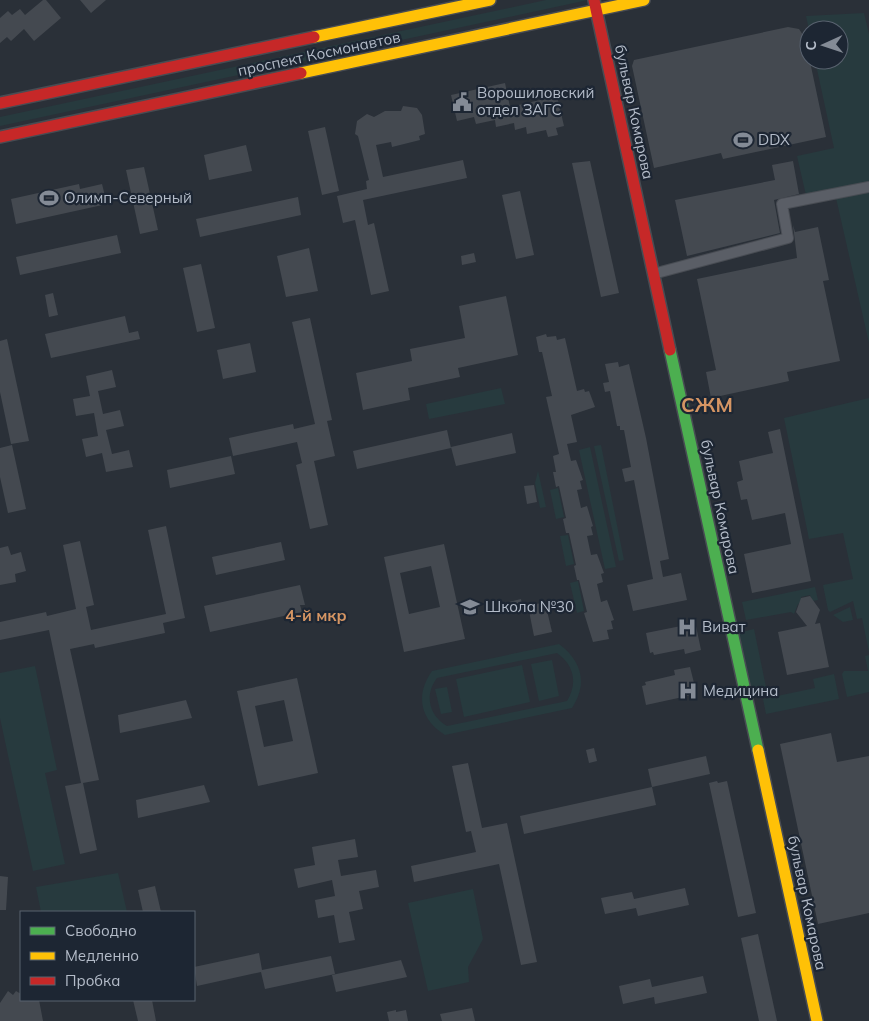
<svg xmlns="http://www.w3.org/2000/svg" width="869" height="1021" font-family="Mulish,sans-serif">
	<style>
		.green { fill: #273a3e; fill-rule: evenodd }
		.building { fill: #444950; fill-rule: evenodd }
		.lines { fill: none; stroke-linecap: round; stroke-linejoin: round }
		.street-casing { stroke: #484c53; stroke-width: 12 }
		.fast-casing { stroke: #484c53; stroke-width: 14 }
		.slow-casing { stroke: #484c53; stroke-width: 14 }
		.jam-casing { stroke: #484c53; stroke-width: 14 }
		.street { stroke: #5a5e66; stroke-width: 10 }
		.fast { stroke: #4caf50; stroke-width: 11 }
		.slow { stroke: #ffc107; stroke-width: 11 }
		.jam { stroke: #c62828; stroke-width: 11 }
		.labels { text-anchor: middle; stroke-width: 4.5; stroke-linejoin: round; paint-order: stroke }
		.street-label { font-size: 15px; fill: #b4bcc9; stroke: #1d2633 }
		.poi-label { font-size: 15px; fill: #b4bcc9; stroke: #1d2633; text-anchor: start }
		.neighbourhood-label { font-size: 16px; font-weight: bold; fill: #d59563; stroke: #1d2633 }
		.district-label { font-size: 20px; font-weight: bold; fill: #d59563; stroke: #1d2633 }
	</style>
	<rect width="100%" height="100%" fill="#2a3038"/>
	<g class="green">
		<polygon points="546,0 588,0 0,126 0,117"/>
		<polygon points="864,13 869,34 869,343 836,198 808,204 797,156 834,148 815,60 839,60 839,30 809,30 806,16"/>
		<polygon points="501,388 505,404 429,419 426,404"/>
		<polygon points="869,398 869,652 862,618 857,619 853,601 830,612 828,610 823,585 853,579 843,533 809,539 784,418"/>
		<polygon points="601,445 624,560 619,561 594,446"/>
		<polygon points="590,447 616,567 605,569 579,450"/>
		<polygon points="538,471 546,507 540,508 535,483"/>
		<polygon points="558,488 564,517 556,519 550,490"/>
		<polygon points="568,535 574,564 566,566 560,536"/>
		<polygon points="578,581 584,611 577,613 570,583"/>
		<polygon points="815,587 818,600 812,601 810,595 801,597 802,603 798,604 794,614 791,612 746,620 742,602"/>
		<polygon points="850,607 853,620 843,622 833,615"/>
		<polygon points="754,629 766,687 750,690 738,633"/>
		<path d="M559,644C582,661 588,684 572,708L445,735C420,720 415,695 432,671ZM557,653C574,665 578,683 567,701L447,726C429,716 424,695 437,678Z"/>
		<polygon points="869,655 869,692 847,697 842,674 844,671 868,671 865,656"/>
		<polygon points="552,660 559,696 539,701 531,664"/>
		<polygon points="522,665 530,702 464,717 456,679"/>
		<polygon points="35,666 57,770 45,773 65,864 33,871 0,718 0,673"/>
		<polygon points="834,674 839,699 766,714 763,699 815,688 813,679"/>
		<polygon points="447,687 452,712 441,714 435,689"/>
		<polygon points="118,873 127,912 41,912 36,887"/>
		<polygon points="473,889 483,939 468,967 469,982 428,991 408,903"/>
	</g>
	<g class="building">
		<polygon points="43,0 46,0 61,18 34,41 24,29 11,41 7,37 0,43 0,18 8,11 12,15 20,9 25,15"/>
		<polygon points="80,0 106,0 91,13"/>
		<polygon points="788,27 799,29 805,38 826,137 723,159 721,153 654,168 632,66 634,60"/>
		<polygon points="505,83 510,107 557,96 564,126 556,128 558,135 548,137 546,130 527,134 526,127 515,130 514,123 496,127 495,120 476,124 474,117 457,121 451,95"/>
		<polygon points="403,106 417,108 422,115 425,134 419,136 420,140 392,147 391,142 376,145 383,177 463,160 467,178 363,200 368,225 374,223 389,291 371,295 355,220 343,223 337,196 367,189 366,181 369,180 358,136 355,134 357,121 367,114 374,117 385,111 401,111"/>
		<polygon points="325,127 339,191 322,195 308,131"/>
		<polygon points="246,145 252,171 209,180 204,155"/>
		<polygon points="590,161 619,293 601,297 572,163"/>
		<polygon points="793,161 799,194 774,200 780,233 687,256 675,200 775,180 772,165"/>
		<polygon points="144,167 158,230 140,234 126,170"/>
		<polygon points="79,184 80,189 102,184 107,204 16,224 11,199"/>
		<polygon points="520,191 534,255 516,259 502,195"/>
		<polygon points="298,197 301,215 200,237 196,219"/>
		<polygon points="793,225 795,232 818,227 829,280 823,281 840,361 787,372 789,381 711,398 706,372 716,370 697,279 797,258"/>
		<polygon points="117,235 121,253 20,275 16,257"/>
		<polygon points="309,248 318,291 286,297 277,256"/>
		<polygon points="474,253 476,262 462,265 461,256"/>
		<polygon points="201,264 215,328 197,332 183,268"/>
		<polygon points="53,293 58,315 49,317 45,295"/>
		<polygon points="506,296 518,355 458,368 460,377 408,388 410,400 363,410 356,373 412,361 410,349 465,338 459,306"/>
		<polygon points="125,316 129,333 138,331 140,339 51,358 45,334"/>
		<polygon points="310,318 332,420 327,421 335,456 314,461 328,525 310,529 296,465 302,463 297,442 233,456 229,438 293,424 294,429 315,424 292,322"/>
		<polygon points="546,334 547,337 556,336 557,340 565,338 577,391 584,389 585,392 589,391 595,407 571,415 577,442 567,444 571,461 576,460 583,480 580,481 582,489 577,490 581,508 587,506 593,526 591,527 593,535 587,536 591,555 597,554 604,573 601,574 603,582 597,584 601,602 607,600 614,620 611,621 613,629 607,630 609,639 593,642 584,613 587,612 579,580 577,580 574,566 576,565 569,533 566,533 563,519 566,518 559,486 556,487 553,472 556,472 553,456 559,454 546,397 552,396 542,352 539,352 536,337"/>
		<polygon points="7,339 29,441 11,444 0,392 0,341"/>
		<polygon points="250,343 256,372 223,379 217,350"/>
		<polygon points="618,362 619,367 629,364 646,438 669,559 660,561 663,577 681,573 687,600 633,611 627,585 653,579 634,480 625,482 622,469 631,467 624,430 620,430 620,426 617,426 610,391 605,392 603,383 609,382 605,364"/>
		<polygon points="112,370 116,387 98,391 103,414 120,410 124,426 106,430 112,454 129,450 133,467 106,472 102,453 86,457 82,439 98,436 94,413 76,416 73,399 90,396 86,376"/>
		<polygon points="780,429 811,581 752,593 744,554 791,544 785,513 752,520 747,499 741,500 737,482 743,480 739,461 773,453 768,432"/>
		<polygon points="447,430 451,448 357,469 353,451"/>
		<polygon points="512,433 516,453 456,466 451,447"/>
		<polygon points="12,445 26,509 8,513 0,477 0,448"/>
		<polygon points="231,456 235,474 170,488 167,470"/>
		<polygon points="534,485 537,502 527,504 524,486"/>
		<polygon points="166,526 185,618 163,623 165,633 95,648 94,644 70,649 99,780 83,783 97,850 80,854 65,786 81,783 49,630 0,640 0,622 46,612 47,616 76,609 63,545 80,541 94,605 86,607 91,630 166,614 148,530"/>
		<polygon points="281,542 285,560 216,575 212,557"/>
		<path d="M444,544L465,639L404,652L384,557ZM431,566L440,607L409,614L400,573Z"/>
		<polygon points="8,546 11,555 21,552 26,571 15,574 16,582 0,585 0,548"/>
		<polygon points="300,585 305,605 300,605 302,612 210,632 204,606"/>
		<polygon points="810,596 820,610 815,624 820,623 829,667 787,675 778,632 807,626 796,612 801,598"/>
		<polygon points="521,599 522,606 511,609 509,602"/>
		<polygon points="545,602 552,632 534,636 528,606"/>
		<polygon points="691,624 696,626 701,650 685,654 684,649 654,655 653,652 650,653 646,633"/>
		<polygon points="690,667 696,691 692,695 646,705 642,686 646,685 645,682 675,675 674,670"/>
		<path d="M297,678L318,773L258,786L237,691ZM284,700L293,741L264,747L255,706Z"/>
		<polygon points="186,700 192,718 120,733 118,715"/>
		<polygon points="831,733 837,762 869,756 869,913 818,924 780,744"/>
		<polygon points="594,748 597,761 589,763 586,750"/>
		<polygon points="706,756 710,774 652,787 648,769"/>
		<polygon points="468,763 482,828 507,823 537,962 521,965 499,864 414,882 411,866 476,852 471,831 466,832 452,766"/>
		<polygon points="717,781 718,783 727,781 756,913 738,917 709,783"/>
		<polygon points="204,785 210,802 138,818 136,800"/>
		<polygon points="652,787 656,805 524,834 520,816"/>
		<polygon points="355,839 358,857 338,860 341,876 376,870 379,887 359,891 363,909 349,912 355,940 339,943 334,915 318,918 315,900 335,896 332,880 298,888 294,869 315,865 312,847"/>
		<polygon points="0,876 8,877 6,910 0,910"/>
		<polygon points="155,886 161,912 143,912 138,890"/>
		<polygon points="685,888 689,905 638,916 636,908 605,914 601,898 632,892 634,899"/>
		<polygon points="758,934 777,1021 759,1021 741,938"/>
		<polygon points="259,953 262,970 331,956 335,974 265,989 261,972 197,986 194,967"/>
		<polygon points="401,960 407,977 336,992 332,975"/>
		<polygon points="703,976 707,993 655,1004 654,997 623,1004 619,986 650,979 652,987"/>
		<polygon points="8,991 13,995 16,991 21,994 21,1000 39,1000 43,1021 0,1021 0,1003"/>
		<polygon points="133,1000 152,1000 156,1021 138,1021"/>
		<polygon points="472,1008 475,1021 442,1021 440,1014"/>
		<polygon points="396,1010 396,1012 406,1010 408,1021 389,1021 387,1012"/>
	</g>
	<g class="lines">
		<g class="street-casing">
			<polyline id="street" points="653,274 788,238 782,204 869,187"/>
		</g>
		<g class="fast-casing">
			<polyline id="fast" points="670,350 758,750"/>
		</g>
		<g class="slow-casing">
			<g id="slow">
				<polyline points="314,37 490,0"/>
				<polyline points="301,73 644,0"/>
				<polyline points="758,750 817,1021"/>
			</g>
		</g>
		<g class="jam-casing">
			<g id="jam">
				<polyline points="594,0 670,350"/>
				<polyline points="0,103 314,37"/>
				<polyline points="0,137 301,73"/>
			</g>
		</g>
		<use href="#street" class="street"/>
		<use href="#fast" class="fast"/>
		<use href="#slow" class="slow"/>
		<use href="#jam" class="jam"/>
	</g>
	<defs>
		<g id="civic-bare" transform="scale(1.5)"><path d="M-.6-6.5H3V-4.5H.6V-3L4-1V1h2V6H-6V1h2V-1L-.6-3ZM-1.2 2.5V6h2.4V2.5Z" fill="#848b96" stroke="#1d2633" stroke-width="2.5" paint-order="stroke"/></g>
		<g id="stadium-bare" transform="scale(1.5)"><path d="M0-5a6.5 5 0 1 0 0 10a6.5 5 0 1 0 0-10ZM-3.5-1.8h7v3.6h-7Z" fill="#848b96" stroke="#1d2633" stroke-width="2.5" paint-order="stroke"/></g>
		<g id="school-bare" transform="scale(1.5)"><path d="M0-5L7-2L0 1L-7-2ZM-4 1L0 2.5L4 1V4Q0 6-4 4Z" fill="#848b96" stroke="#1d2633" stroke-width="2.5" paint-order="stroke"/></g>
		<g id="hospital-bare" transform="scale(1.5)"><path d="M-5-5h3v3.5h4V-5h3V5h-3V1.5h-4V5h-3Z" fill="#848b96" stroke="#1d2633" stroke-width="2.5" paint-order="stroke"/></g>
	</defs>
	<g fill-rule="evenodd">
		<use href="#civic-bare" x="462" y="102"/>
		<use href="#stadium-bare" x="743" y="140"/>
		<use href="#stadium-bare" x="49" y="198"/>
		<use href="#school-bare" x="470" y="607"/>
		<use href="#hospital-bare" x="687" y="627"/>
		<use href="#hospital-bare" x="688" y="691"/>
	</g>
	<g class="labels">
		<g class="street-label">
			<text transform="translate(319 54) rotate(-12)" y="5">проспект Космонавтов</text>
			<text transform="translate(634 112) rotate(78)" y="5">бульвар Комарова</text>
			<text transform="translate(720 507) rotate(78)" y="5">бульвар Комарова</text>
			<text transform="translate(807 903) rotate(78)" y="5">бульвар Комарова</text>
		</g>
		<g class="poi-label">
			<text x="477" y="98">Ворошиловский<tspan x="477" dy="17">отдел ЗАГС</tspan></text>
			<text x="758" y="145">DDX</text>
			<text x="64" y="203">Олимп-Северный</text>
			<text x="485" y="612">Школа №30</text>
			<text x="702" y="632">Виват</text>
			<text x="703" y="696">Медицина</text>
		</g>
		<g class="neighbourhood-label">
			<text x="316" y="621">4-й мкр</text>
		</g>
		<g class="district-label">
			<text x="707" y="412">СЖМ</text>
		</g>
	</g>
	<rect x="20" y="911" width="175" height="90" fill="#1d2633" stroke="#59626f"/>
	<rect x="30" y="927" width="25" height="8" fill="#4caf50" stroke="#59626f"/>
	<text x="65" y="936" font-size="15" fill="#b4bcc9">Свободно</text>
	<rect x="30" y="952" width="25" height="8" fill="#ffc107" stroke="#59626f"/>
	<text x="65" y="961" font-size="15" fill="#b4bcc9">Медленно</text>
	<rect x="30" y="977" width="25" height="8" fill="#c62828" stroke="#59626f"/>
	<text x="65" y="986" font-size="15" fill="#b4bcc9">Пробка</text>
	<g transform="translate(824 45) rotate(267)"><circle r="24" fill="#1d2633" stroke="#59626f"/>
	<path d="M0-4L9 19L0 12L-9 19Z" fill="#848b96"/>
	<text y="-8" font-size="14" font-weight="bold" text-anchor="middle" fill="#b4bcc9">С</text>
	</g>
</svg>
